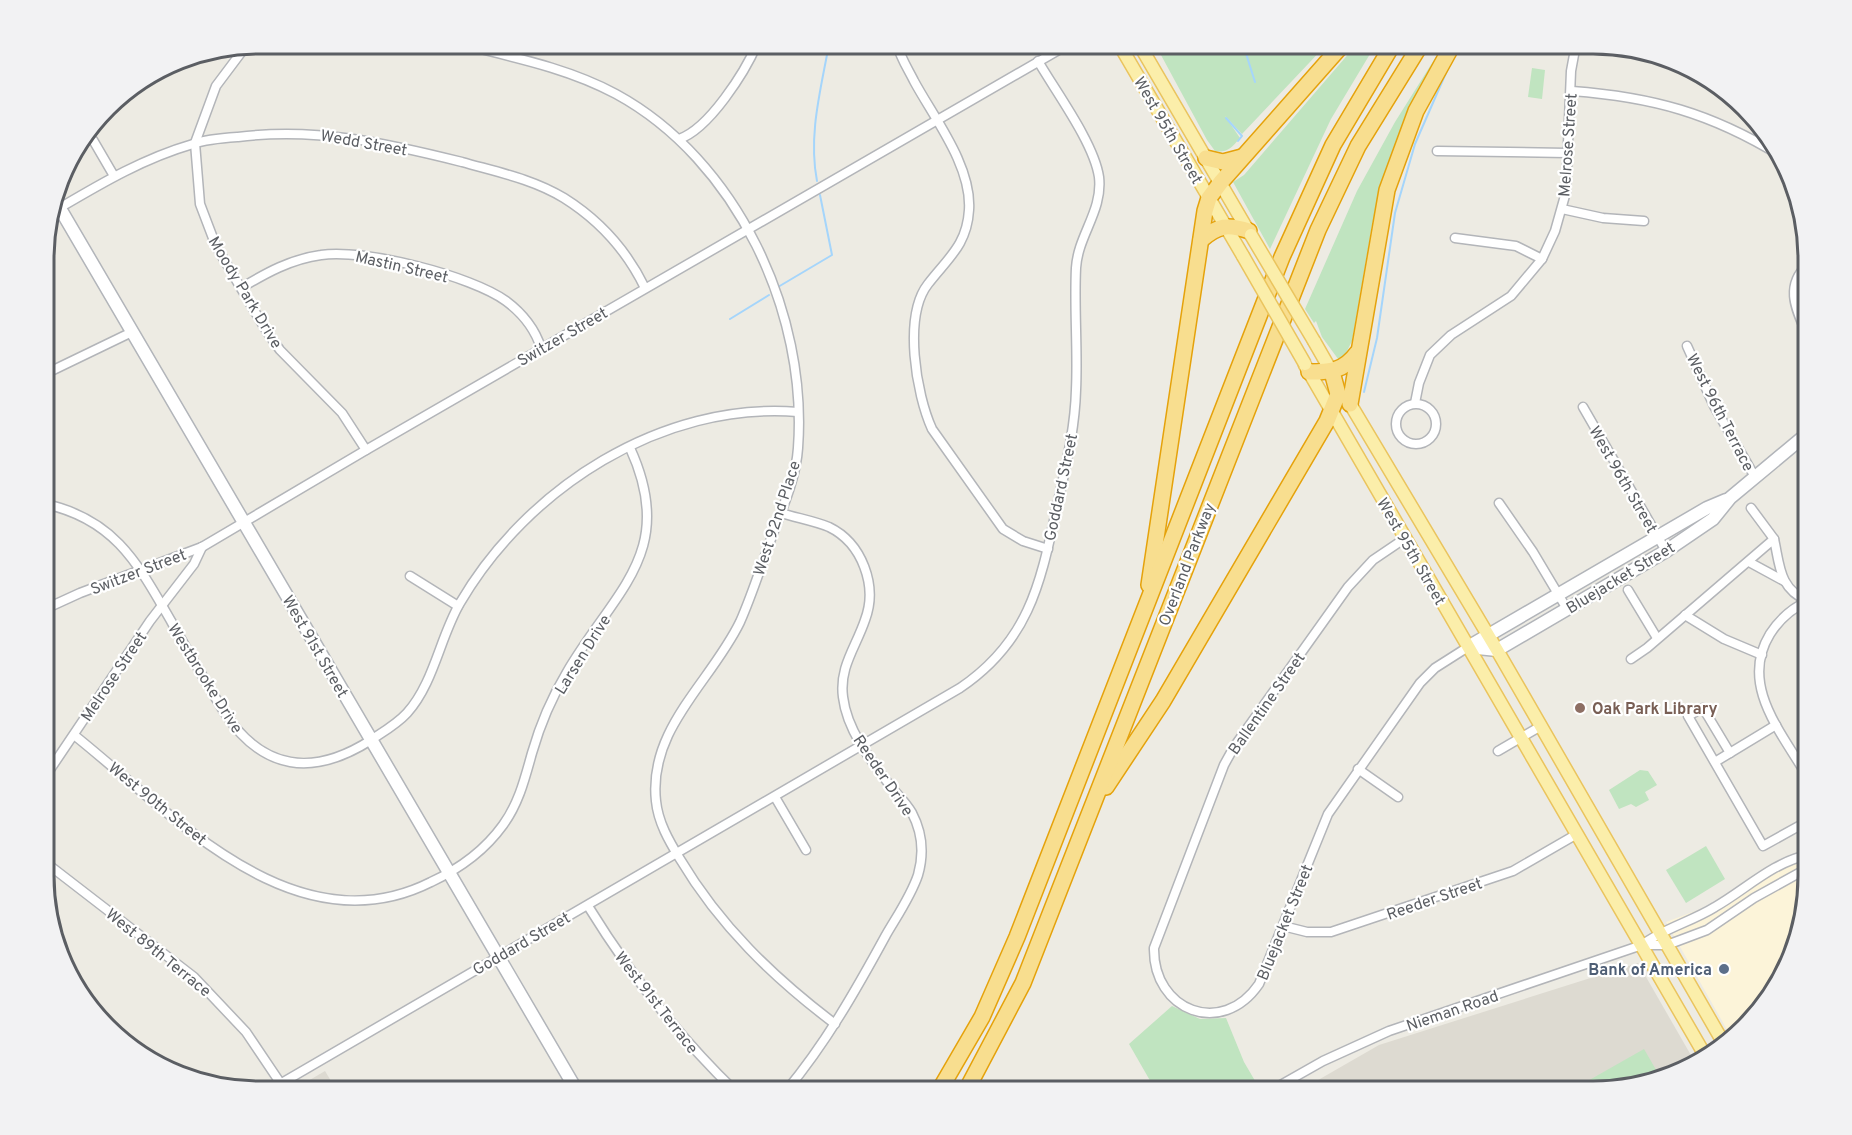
<svg xmlns="http://www.w3.org/2000/svg" width="1852" height="1135" font-family="Overpass,sans-serif">
	<style>
		.commercial { fill: #fcf4d9 }
		.education { fill: #dddad1 }
		.green { fill: #c0e4c0 }
		.lines { fill: none; stroke-linecap: round; stroke-linejoin: round }
		.stream { stroke: #a5d5fb; stroke-width: 2 }
		.street-casing { stroke: #b3b5b9; stroke-width: 11 }
		.secondary-casing { stroke: #b2b5ba; stroke-width: 15 }
		.primary-casing { stroke: #eac45e; stroke-width: 15 }
		.highway-casing { stroke: #e5a20b; stroke-width: 18 }
		.street { stroke: #fff; stroke-width: 8 }
		.secondary { stroke: #fff; stroke-width: 12 }
		.primary { stroke: #fbeeaa; stroke-width: 12 }
		.highway { stroke: #f8de8f; stroke-width: 15 }
		.primary-bridge-casing { stroke: #eac45e; stroke-width: 15; stroke-linecap: butt }
		.primary-bridge { stroke: #fbeeaa; stroke-width: 12 }
		.education-dot { fill: #8d6e63; stroke: #fff; stroke-width: 2 }
		.service-dot { fill: #5c6f8a; stroke: #fff; stroke-width: 2 }
		.labels { text-anchor: middle; stroke-width: 4.5; stroke-linejoin: round; paint-order: stroke }
		.street-label { font-size: 16px; fill: #5b5e63; stroke: #fff }
		.education-label { font-size: 16px; font-weight: bold; fill: #785e54; stroke: #fff; text-anchor: start }
		.service-label { font-size: 16px; font-weight: bold; fill: #4e5e75; stroke: #fff; text-anchor: end }
		.rim { fill: none; stroke: #5b5e63; stroke-width: 3 }
	</style>
	<rect width="100%" height="100%" fill="#edebe3"/>
	<polygon class="commercial" points="1808,849 1808,889 1772,995 1730,1035 1666,922 1706,907 1749,879"/>
	<g class="education">
		<polygon points="1638,963 1696,1064 1606,1091 1299,1091 1379,1045"/>
		<polygon points="325,1071 337,1091 291,1091"/>
	</g>
	<g class="green">
		<path d="M1155,44H1327L1242,134L1225,116L1240,138C1232,147 1228,153 1215,151L1207,140Z"/>
		<polygon points="1357,44 1376,44 1331,119 1270,249 1233,182 1244,175"/>
		<polygon points="1444,44 1447,44 1383,180 1372,225 1352,341 1341,363 1322,337 1316,321 1314,323 1305,309 1357,191 1395,122"/>
		<polygon points="1532,68 1545,70 1542,99 1528,97"/>
		<polygon points="1640,770 1648,771 1657,785 1645,792 1649,800 1636,807 1631,804 1619,809 1609,790"/>
		<polygon points="1706,846 1725,879 1686,903 1666,870"/>
		<polygon points="1172,1006 1200,1019 1226,1018 1244,1062 1261,1091 1156,1091 1129,1044"/>
		<polygon points="1644,1049 1659,1075 1606,1091 1570,1091"/>
	</g>
	<g class="lines">
		<g class="stream">
			<polyline points="1243,44 1255,82"/>
			<polyline points="1226,118 1242,136 1238,141"/>
			<path d="M817,181C808,135 821,89 829,44"/>
			<polyline points="778,287 832,255 820,195"/>
			<polyline points="730,319 769,295"/>
			<polyline points="1364,392 1377,338 1395,213 1415,144 1449,66"/>
		</g>
		<g class="street-casing">
			<g id="street">
				<path d="M460,44C512,57 568,68 616,94C737,160 808,313 798,448C796,479 782,509 771,539C761,566 752,595 740,622C711,682 648,729 656,801C658,822 669,841 680,859C720,926 773,977 835,1024"/>
				<path d="M897,44C900,57 908,69 914,81C934,118 972,166 969,210C967,245 948,258 928,284C903,316 916,394 932,429L1003,529L1023,541L1048,549"/>
				<polyline points="246,46 216,86 195,143 200,204 216,246 267,332 280,350 342,413 366,450"/>
				<path d="M1572,91C1652,97 1711,113 1781,156"/>
				<path d="M679,139C709,129 745,72 757,44"/>
				<polyline points="93,140 114,176"/>
				<polyline points="1437,151 1567,153"/>
				<polyline points="1562,209 1603,218 1644,221"/>
				<path d="M51,213C97,186 141,159 193,144C207,139 223,138 238,137C316,127 386,143 462,162C497,172 533,179 564,198C599,220 627,251 645,288"/>
				<polyline points="1455,238 1516,246 1542,259"/>
				<path d="M1808,264C1783,287 1797,311 1808,337"/>
				<path d="M241,288C266,273 291,259 321,255C363,248 472,276 506,301C522,313 535,329 541,348"/>
				<polyline points="1687,346 1714,406 1755,477"/>
				<polyline points="45,374 132,332"/>
				<polyline points="1415,403 1419,383 1430,355 1451,335 1511,296 1542,259 1555,231 1566,192 1571,71 1576,44"/>
				<circle cx="1416" cy="424" r="20"/>
				<polyline points="1583,407 1666,551"/>
				<polyline points="1499,503 1533,552 1567,609"/>
				<path d="M45,504C115,519 138,564 171,621C188,652 206,682 224,712C263,771 313,777 371,740C383,732 397,724 407,713C434,683 440,637 460,603C527,488 662,401 798,412"/>
				<polyline points="1751,508 1774,539"/>
				<path d="M781,513C797,518 814,521 829,527C862,543 878,586 865,620C856,647 839,667 843,697C847,731 872,762 892,788C899,796 907,804 912,813C922,832 924,854 918,875C911,896 897,916 886,935C856,990 826,1043 786,1091"/>
				<path d="M1404,539L1373,560L1348,587L1234,747L1224,765L1154,948C1153,1011 1222,1038 1259,984L1328,814L1420,683L1435,668L1468,647"/>
				<polyline points="1749,562 1784,581"/>
				<polyline points="410,576 458,606"/>
				<polyline points="1628,590 1657,638"/>
				<path d="M1808,601C1792,608 1779,620 1770,634C1738,686 1784,735 1808,778"/>
				<polyline points="45,609 80,593 202,547 366,450 1069,44"/>
				<polyline points="1685,615 1724,639 1762,655"/>
				<path d="M1631,659L1647,648L1774,539C1780,566 1779,589 1808,601"/>
				<path d="M74,735C171,812 294,951 431,882C459,869 485,850 503,825C519,803 525,778 532,753C540,725 552,697 567,672C615,590 678,552 630,448"/>
				<polyline points="1498,751 1541,726"/>
				<polyline points="1730,753 1703,708 1688,716 1763,846 1808,821"/>
				<polyline points="1715,762 1776,725"/>
				<polyline points="1358,769 1398,797"/>
				<polyline points="45,777 150,621 194,564 202,547"/>
				<polyline points="775,797 806,850"/>
				<polyline points="45,862 194,977 246,1032 281,1084"/>
				<path d="M588,906C630,974 677,1035 735,1091"/>
				<polyline points="1283,926 1307,932 1331,932 1513,871 1577,834"/>
				<path d="M1642,945C1664,928 1691,922 1715,907C1745,890 1773,862 1808,855"/>
				<path d="M268,1091L960,688C1031,640 1041,580 1058,502C1066,465 1075,428 1076,390C1078,350 1074,309 1076,268C1078,235 1103,211 1099,177C1094,143 1056,92 1038,61"/>
				<polyline points="1270,1091 1323,1061 1389,1031 1642,945 1667,945 1707,930 1754,898 1808,868"/>
			</g>
		</g>
		<g class="secondary-casing">
			<g id="secondary">
				<polyline points="55,200 577,1091"/>
				<polyline points="1468,647 1497,650 1666,551 1713,519 1730,498 1808,433"/>
				<polyline points="1468,647 1707,508 1726,500"/>
			</g>
		</g>
		<g class="primary-casing">
			<g id="primary">
				<polyline points="1119,44 1243,256"/>
				<polyline points="1139,44 1250,234"/>
				<polyline points="1314,341 1334,376"/>
				<polyline points="1305,365 1706,1057"/>
				<polyline points="1346,397 1497,650 1723,1042"/>
			</g>
		</g>
		<g class="highway-casing">
			<g id="highway">
				<polyline points="1206,158 1223,162 1242,157"/>
				<path d="M1201,240C1218,225 1228,224 1249,231"/>
				<path d="M1309,372C1330,372 1344,371 1357,353"/>
				<polyline points="1350,404 1387,190 1416,111 1453,44"/>
				<polyline points="1149,585 1205,211 1209,198 1221,182 1343,44"/>
				<polyline points="1106,787 1163,701 1327,421 1338,394 1332,372"/>
				<polyline points="939,1091 982,1017 1017,937 1282,257 1333,145 1393,44"/>
				<polyline points="966,1091 1023,983 1318,230 1358,146 1421,44"/>
			</g>
		</g>
		<use href="#street" class="street"/>
		<use href="#secondary" class="secondary"/>
		<use href="#primary" class="primary"/>
		<use href="#highway" class="highway"/>
		<g class="primary-bridge-casing">
			<g id="primary-bridge">
				<polyline points="1251,235 1314,341"/>
				<polyline points="1243,256 1305,364"/>
			</g>
		</g>
		<use href="#primary-bridge" class="primary-bridge"/>
	</g>
	<circle class="education-dot" cx="1580" cy="708" r="6"/>
	<circle class="service-dot" cx="1724" cy="969" r="6"/>
	<g class="labels">
		<g class="street-label">
			<text transform="translate(1169 130) rotate(60)" y="6">West 95th Street</text>
			<text transform="translate(364 142) rotate(10)" y="6">Wedd Street</text>
			<text transform="translate(1567 145) rotate(-86)" y="6">Melrose Street</text>
			<text transform="translate(402 266) rotate(13)" y="6">Mastin Street</text>
			<text transform="translate(246 292) rotate(59)" y="6">Moody Park Drive</text>
			<text transform="translate(562 336) rotate(-30)" y="6">Switzer Street</text>
			<text transform="translate(1721 412) rotate(63)" y="6">West 96th Terrace</text>
			<text transform="translate(1624 479) rotate(60)" y="6">West 96th Street</text>
			<text transform="translate(1060 487) rotate(-78)" y="6">Goddard Street</text>
			<text transform="translate(776 518) rotate(-72)" y="6">West 92nd Place</text>
			<text transform="translate(1412 551) rotate(60)" y="6">West 95th Street</text>
			<text transform="translate(1186 564) rotate(-69)" y="6">Overland Parkway</text>
			<text transform="translate(138 571) rotate(-21)" y="6">Switzer Street</text>
			<text transform="translate(1620 577) rotate(-31)" y="6">Bluejacket Street</text>
			<text transform="translate(316 646) rotate(60)" y="6">West 91st Street</text>
			<text transform="translate(582 654) rotate(-58)" y="6">Larsen Drive</text>
			<text transform="translate(113 676) rotate(-56)" y="6">Melrose Street</text>
			<text transform="translate(206 678) rotate(58)" y="6">Westbrooke Drive</text>
			<text transform="translate(1266 703) rotate(-55)" y="6">Ballentine Street</text>
			<text transform="translate(884 775) rotate(56)" y="6">Reeder Drive</text>
			<text transform="translate(158 803) rotate(39)" y="6">West 90th Street</text>
			<text transform="translate(1434 898) rotate(-19)" y="6">Reeder Street</text>
			<text transform="translate(1284 922) rotate(-68)" y="6">Bluejacket Street</text>
			<text transform="translate(521 943) rotate(-30)" y="6">Goddard Street</text>
			<text transform="translate(159 952) rotate(39)" y="6">West 89th Terrace</text>
			<text transform="translate(657 1002) rotate(52)" y="6">West 91st Terrace</text>
			<text transform="translate(1452 1010) rotate(-19)" y="6">Nieman Road</text>
		</g>
		<g class="education-label">
			<text x="1592" y="714">Oak Park Library</text>
		</g>
		<g class="service-label">
			<text x="1712" y="975">Bank of America</text>
		</g>
	</g>
	<path d="M0 0H1852V1135H0ZM259 54H1593A205 205 0 0 1 1798 259V876A205 205 0 0 1 1593 1081H259A205 205 0 0 1 54 876V259A205 205 0 0 1 259 54Z" fill="#f2f2f3" fill-rule="evenodd"/>
	<path class="rim" d="M259 54H1593A205 205 0 0 1 1798 259V876A205 205 0 0 1 1593 1081H259A205 205 0 0 1 54 876V259A205 205 0 0 1 259 54Z"/>
</svg>
